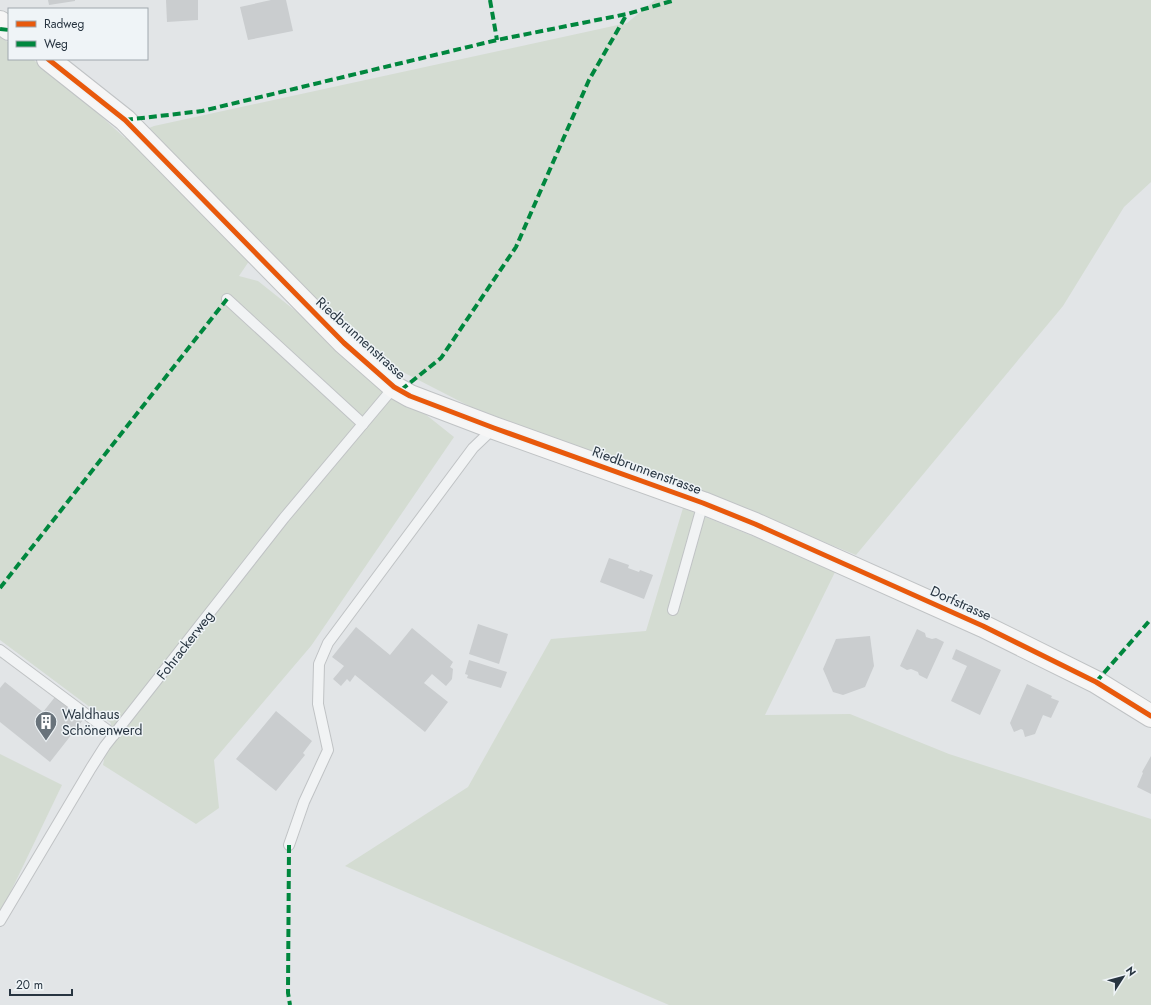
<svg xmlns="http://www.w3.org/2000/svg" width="1151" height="1005" font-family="Jost,sans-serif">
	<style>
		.green { fill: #d4dcd2 }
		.building { fill: #cacdcf }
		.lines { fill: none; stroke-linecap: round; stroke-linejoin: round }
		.lane-casing { stroke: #c0c3c5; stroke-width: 12 }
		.secondary-casing { stroke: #c0c3c5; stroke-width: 24 }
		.lane { stroke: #f1f3f4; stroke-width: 10 }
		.secondary { stroke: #f6f6f6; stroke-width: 22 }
		.quiet { stroke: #00873e; stroke-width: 4; stroke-dasharray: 8 4; stroke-linecap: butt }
		.cycleway-casing { stroke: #eff4f7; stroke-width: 8 }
		.cycleway { stroke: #e8590c; stroke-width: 5 }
		.labels { text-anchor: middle; stroke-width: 3; stroke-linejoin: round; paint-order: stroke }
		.street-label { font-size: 14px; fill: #283541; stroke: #eff4f7 }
		.poi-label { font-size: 14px; fill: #283541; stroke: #eff4f7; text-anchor: start }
	</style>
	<rect width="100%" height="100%" fill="#e2e5e7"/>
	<g class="green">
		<polygon points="655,0 1151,0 1151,182 1124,207 1063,306 856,555 705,494 471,407 397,369 323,308 262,242 239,276 258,281 454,437 311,646 214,760 219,808 196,824 103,765 111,723 0,640 0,36 9,43 9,59 32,59 60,79 125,138 154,126 627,23"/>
		<polygon points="683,508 836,570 765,715 850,714 949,754 1151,819 1151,1005 669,1005 345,866 468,787 551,639 646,631"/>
		<polygon points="0,754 62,785 0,914"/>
	</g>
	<g class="building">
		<polygon points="48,0 75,0 75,1 49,5"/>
		<polygon points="166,0 198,0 198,20 167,22"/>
		<polygon points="271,0 286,0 293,31 248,40 240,7"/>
		<polygon points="609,558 629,565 628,568 639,572 640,570 653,575 644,599 600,582"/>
		<polygon points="478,624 508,634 499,664 469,654"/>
		<polygon points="356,627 390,655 412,628 453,662 450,667 453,669 452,679 446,686 432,674 424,683 448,702 425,732 355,675 350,682 347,679 341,686 333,679 344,666 332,657"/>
		<polygon points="917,629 925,633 926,637 932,639 936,638 944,642 927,679 919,675 918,672 911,669 907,670 900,666"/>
		<polygon points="870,636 874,666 865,687 843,695 833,692 823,669 836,639"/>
		<polygon points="956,649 1001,670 980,715 951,701 967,666 952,659"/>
		<polygon points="469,660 507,672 501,688 467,678 468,675 465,674"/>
		<polygon points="5,682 43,712 55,697 83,720 50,762 0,722 0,688"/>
		<polygon points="1027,684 1052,696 1051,698 1059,701 1051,718 1043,715 1035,734 1025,737 1023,730 1021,729 1014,732 1010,723"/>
		<polygon points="276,711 312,741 303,753 305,755 276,791 236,759"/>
		<polygon points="1151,756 1151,794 1137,787 1143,773 1142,772"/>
	</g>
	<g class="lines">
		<g class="lane-casing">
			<g id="lane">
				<polyline points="227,299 363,424"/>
				<polyline points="673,610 703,503"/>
				<polyline points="0,650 114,735"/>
				<polyline points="289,845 304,802 328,750 318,704 319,664 328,643 473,448 494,428"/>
				<polyline points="0,921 91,768 105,746 284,518 394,387"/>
			</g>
		</g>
		<g class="secondary-casing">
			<g id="secondary">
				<polyline points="0,22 9,29"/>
				<polyline points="48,59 125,120 344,343 394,387 410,396 494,428 703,503 755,524 983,626 1096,682 1151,716"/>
			</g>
		</g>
		<use href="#lane" class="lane"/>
		<use href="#secondary" class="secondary"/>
		<g class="quiet">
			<polyline points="490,0 497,40"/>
			<polyline points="0,29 9,30"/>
			<polyline points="125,120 202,111 497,40 627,14 675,0"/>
			<polyline points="401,390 441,358 516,247 589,80 627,14"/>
			<polyline points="0,588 227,299"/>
			<polyline points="1096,682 1151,619"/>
			<polyline points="289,845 288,993 290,1005"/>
		</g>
		<g class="cycleway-casing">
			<polyline id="cycleway" points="48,59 125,120 344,343 394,387 410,396 494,428 703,503 755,524 983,626 1096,682 1151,716"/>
		</g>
		<use href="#cycleway" class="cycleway"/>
	</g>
	<defs>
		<g id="building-pin" transform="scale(1.15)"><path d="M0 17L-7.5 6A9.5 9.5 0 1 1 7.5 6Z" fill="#69737b" stroke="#eff4f7"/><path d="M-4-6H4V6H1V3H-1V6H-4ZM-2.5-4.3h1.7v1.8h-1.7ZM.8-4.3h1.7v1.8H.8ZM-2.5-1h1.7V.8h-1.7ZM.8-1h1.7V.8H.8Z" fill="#fff"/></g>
	</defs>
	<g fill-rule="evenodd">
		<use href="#building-pin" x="46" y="722"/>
	</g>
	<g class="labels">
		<g class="street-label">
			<text transform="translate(361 338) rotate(42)" y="5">Riedbrunnenstrasse</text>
			<text transform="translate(647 470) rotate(20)" y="5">Riedbrunnenstrasse</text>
			<text transform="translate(961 603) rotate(24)" y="5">Dorfstrasse</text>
			<text transform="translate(185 645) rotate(-52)" y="5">Fohrackerweg</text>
		</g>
		<g class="poi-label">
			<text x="62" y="719">Waldhaus<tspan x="62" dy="16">Schönenwerd</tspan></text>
		</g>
	</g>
	<rect x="8" y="8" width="140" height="52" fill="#eff4f7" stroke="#9fa8ae"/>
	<rect x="16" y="21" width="20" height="6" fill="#e8590c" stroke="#9fa8ae"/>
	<text x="44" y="28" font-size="12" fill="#283541">Radweg</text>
	<rect x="16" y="41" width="20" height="6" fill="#00873e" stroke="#9fa8ae"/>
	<text x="44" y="48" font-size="12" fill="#283541">Weg</text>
	<g transform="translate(1123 977) rotate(54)" stroke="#eff4f7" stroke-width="3" paint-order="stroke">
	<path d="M0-3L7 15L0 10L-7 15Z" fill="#283541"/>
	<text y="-6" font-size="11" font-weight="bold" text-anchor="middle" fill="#283541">N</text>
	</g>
	<path d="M10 989v6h62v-6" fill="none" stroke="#283541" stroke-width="2"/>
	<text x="16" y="989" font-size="12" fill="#283541" stroke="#eff4f7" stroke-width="3" paint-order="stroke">20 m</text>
</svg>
